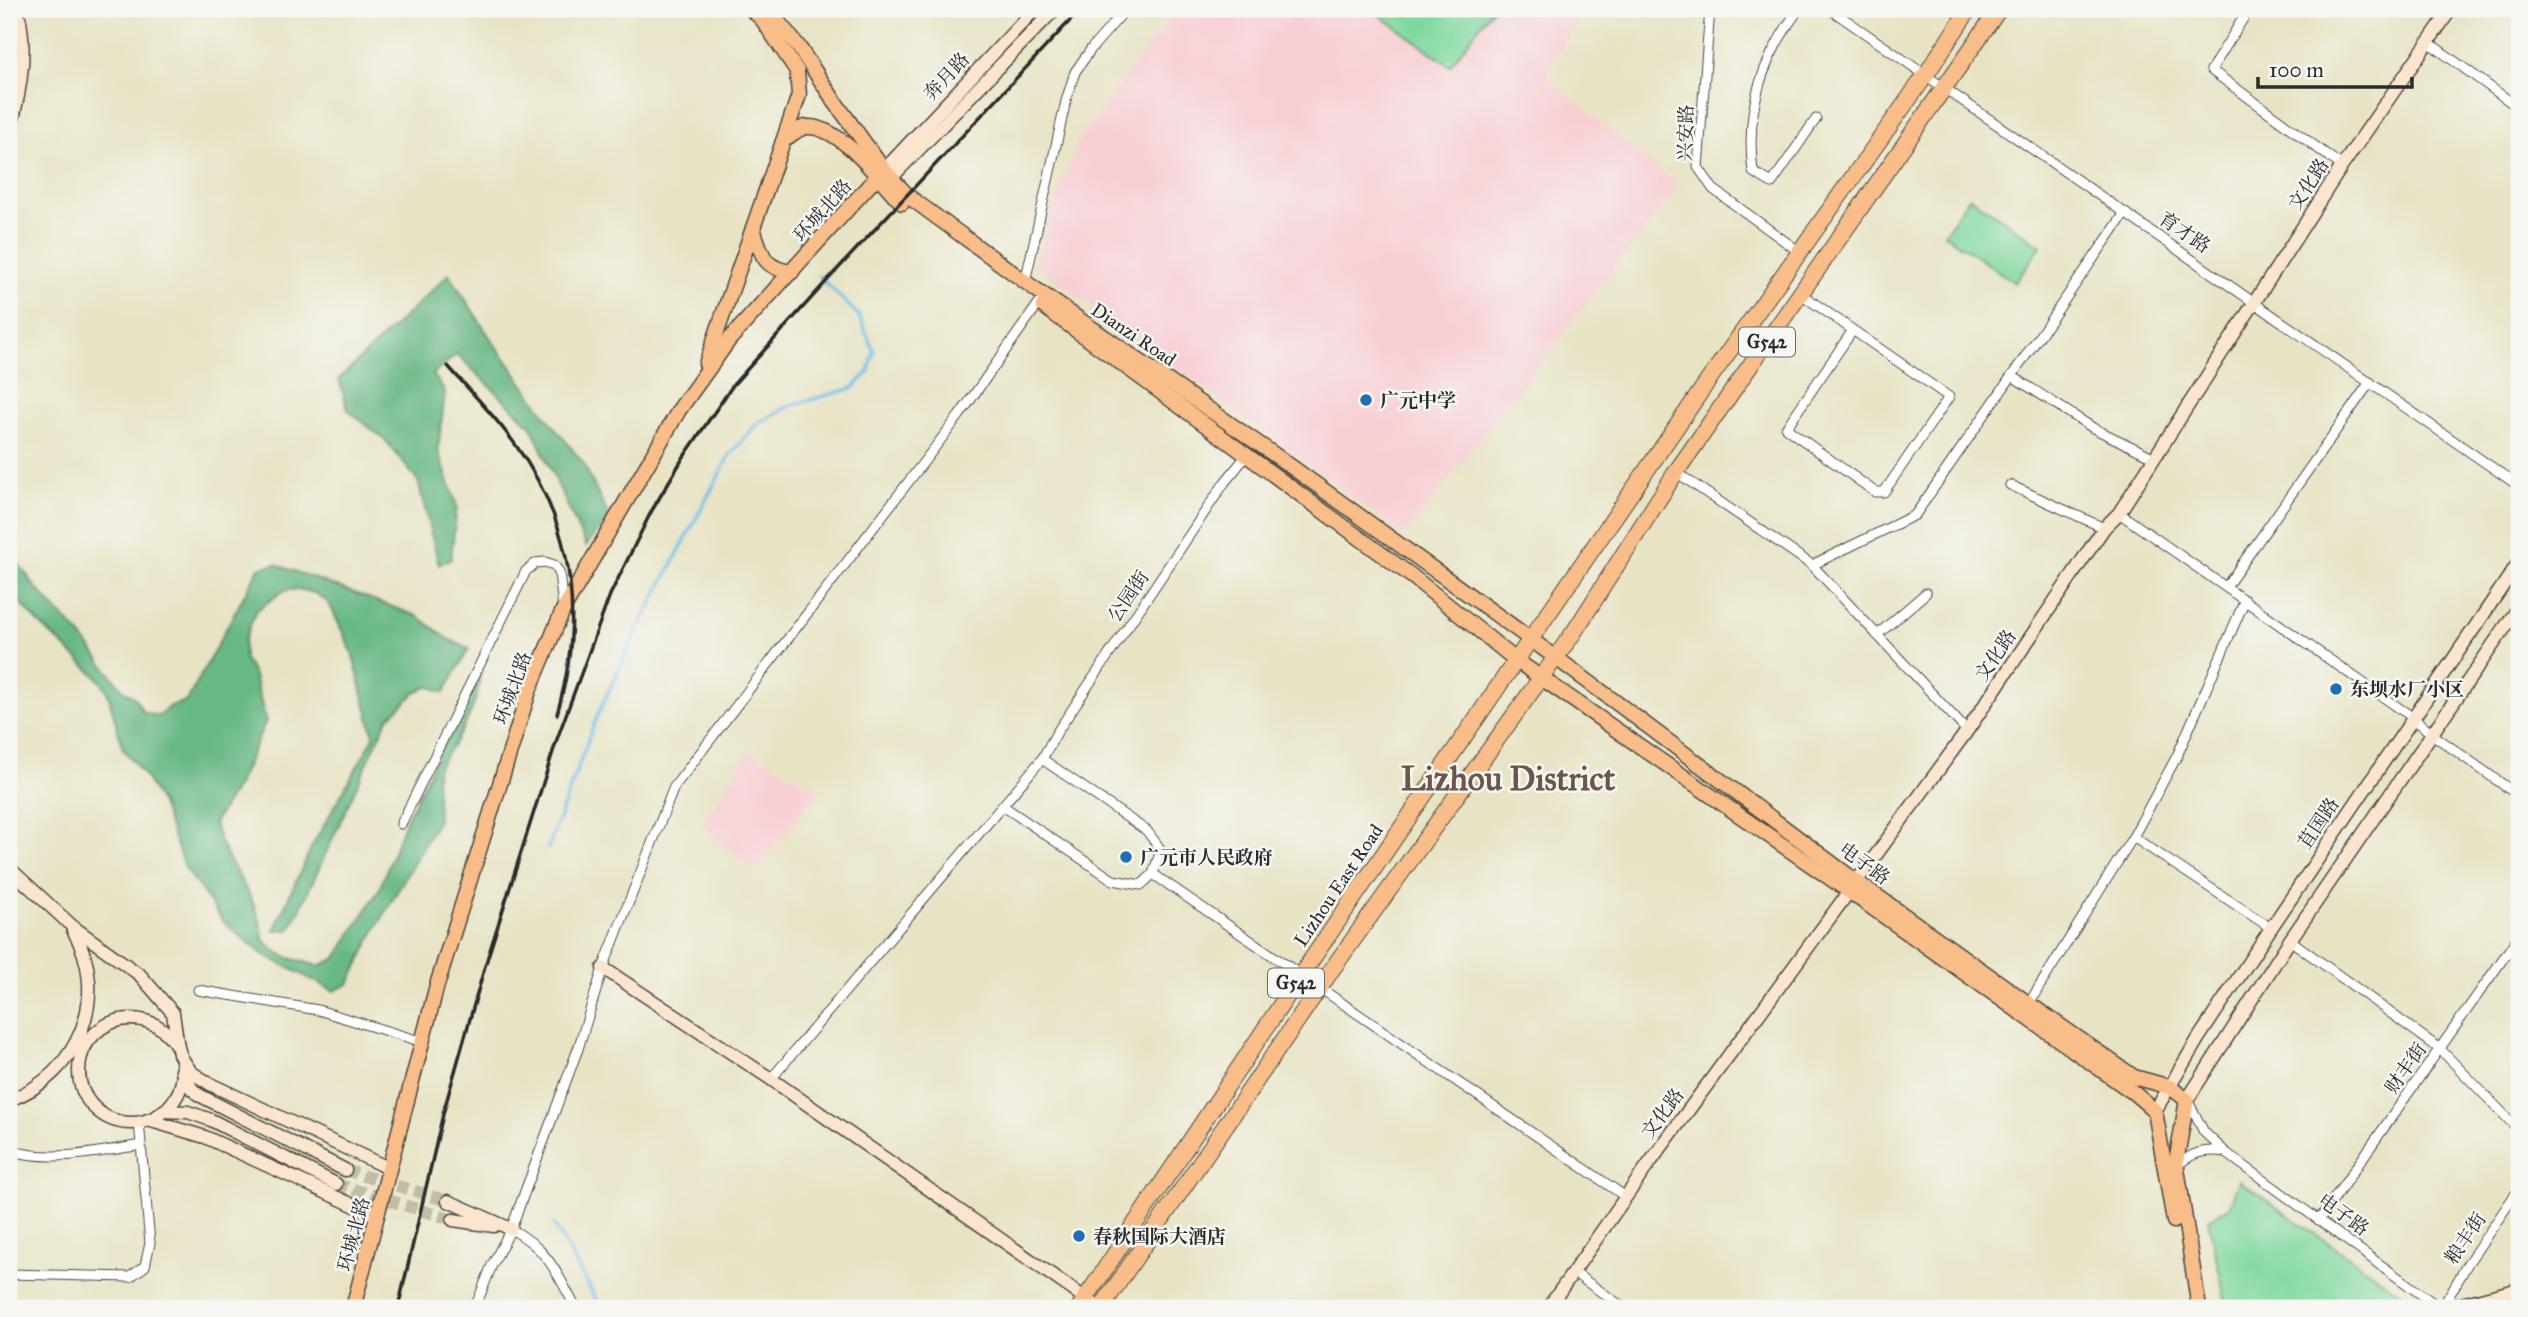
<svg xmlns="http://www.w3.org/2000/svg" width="2528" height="1317" font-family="'IM FELL Great Primer','Noto Serif SC',serif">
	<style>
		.built { fill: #f7cfd4 }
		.green { fill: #7fd89e; stroke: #558264; stroke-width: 2 }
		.forest { fill: #67b885; stroke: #497258; stroke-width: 2 }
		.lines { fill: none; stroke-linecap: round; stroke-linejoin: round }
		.stream { stroke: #6dbee8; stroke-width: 3.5 }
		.secondary-tunnel { stroke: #c2bea5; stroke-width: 12; stroke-dasharray: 12 6; stroke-linecap: butt }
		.street-casing { stroke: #474742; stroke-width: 11 }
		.secondary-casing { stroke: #474742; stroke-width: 15 }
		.primary-casing { stroke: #474742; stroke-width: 17 }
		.highway-casing { stroke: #474742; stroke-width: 18 }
		.street { stroke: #fff; stroke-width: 9 }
		.secondary { stroke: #fce5cf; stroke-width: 12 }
		.primary { stroke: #f8bd88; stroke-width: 14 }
		.highway { stroke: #f8bd88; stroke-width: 16 }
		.rail { stroke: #2b2b2b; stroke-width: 3.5 }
		.poi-dot { fill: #1f6fb2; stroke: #f6f6f2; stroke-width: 2.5 }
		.labels { text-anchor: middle; stroke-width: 5; stroke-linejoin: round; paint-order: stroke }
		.shield { fill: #f6f6f2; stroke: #686867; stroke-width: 2 }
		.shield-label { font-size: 18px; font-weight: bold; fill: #2b2b2b }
		.street-label { font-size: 19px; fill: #2b2b2b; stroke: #f6f6f2 }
		.poi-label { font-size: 19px; font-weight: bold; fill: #2b2b2b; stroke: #f6f6f2; text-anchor: start }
		.town-label { font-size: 33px; font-weight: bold; fill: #6c564c; stroke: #f6f6f2 }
	</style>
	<rect width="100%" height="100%" fill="#f6f6f2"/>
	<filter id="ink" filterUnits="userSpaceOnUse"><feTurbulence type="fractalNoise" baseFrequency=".0143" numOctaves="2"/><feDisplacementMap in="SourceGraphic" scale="14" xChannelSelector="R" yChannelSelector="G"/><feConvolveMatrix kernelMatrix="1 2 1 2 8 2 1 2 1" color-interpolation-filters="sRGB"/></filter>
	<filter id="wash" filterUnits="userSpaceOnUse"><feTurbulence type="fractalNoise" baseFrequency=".00686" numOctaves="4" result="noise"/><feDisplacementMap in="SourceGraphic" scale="28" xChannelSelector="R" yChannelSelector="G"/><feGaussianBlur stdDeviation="1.57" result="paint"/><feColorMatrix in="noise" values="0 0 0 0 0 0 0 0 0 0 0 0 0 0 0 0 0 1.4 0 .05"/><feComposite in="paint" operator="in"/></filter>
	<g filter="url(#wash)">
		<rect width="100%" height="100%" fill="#e8e3c4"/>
		<g class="built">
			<polygon points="1176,9 1584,9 1545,76 1678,186 1405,536 1035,264 1054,204 1081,136"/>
			<polygon points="748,751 820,791 755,871 702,825"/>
		</g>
		<g class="green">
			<polygon points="1371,9 1492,9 1450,66"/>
			<polygon points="1970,197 2041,246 2015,283 1944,234"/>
			<polygon points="2239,1181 2409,1299 2410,1308 2227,1308 2208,1219 2229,1208"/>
		</g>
		<g class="forest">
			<polygon points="449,274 491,339 549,420 584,464 609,517 586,546 531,426 457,354 433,374 445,392 438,450 457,506 451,558 439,565 418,481 386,441 348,410 339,379"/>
			<path d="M9,551L38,590L82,637L122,689L135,698L143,712L158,716L171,706L187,701L259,568L275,564L417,616L450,640L469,649L444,693L429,686L415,693L388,718L297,916L289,930H274L311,848L374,737L352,652L329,603L315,593L298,589L283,591L256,611L244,641V659L253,673L266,721L239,782L214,823C222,862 260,896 263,939L275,951L289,958L319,966L335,959L380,888L404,824L475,680L480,675C479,699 467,722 455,742C449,752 441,759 437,770C434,780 439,806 438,820L372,936L349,984L334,991L262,954L223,921L184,866L161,804L144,775L123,749L107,690L97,677L38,622L9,590Z"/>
		</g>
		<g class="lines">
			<g class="stream">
				<polyline points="548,848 597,716 636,633 729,456 758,423 792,405 853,388 869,372 874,351 859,316 819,276"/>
				<polyline points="554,1224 601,1308"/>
			</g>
		</g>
	</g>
	<g filter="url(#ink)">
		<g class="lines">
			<g class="secondary-tunnel">
				<polyline points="345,1170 448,1201"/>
				<polyline points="336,1184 453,1220"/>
			</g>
			<g class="street-casing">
				<g id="street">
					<polyline points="1710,9 1698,167 1713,189 1801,253"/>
					<path d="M1799,9C1762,59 1745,109 1753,172L1772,183L1816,119"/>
					<polyline points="1830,9 2519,486"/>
					<polyline points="2249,9 2211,70 2342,166"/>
					<polyline points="2428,42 2519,108"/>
					<polyline points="1025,282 1066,101 1075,72 1091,49 1126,9"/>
					<polyline points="1801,294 1949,397 1884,492 1875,492 1786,428 1853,330"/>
					<polyline points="2012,376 2093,428 2155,458"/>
					<polyline points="1676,472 1812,565 1967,731"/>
					<polyline points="2010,485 2104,528"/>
					<polyline points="2119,513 2412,717 2432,734 2519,796"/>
					<polyline points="1812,565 1915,515 2125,213"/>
					<polyline points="2226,587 2370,382"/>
					<polyline points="1877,635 1926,593"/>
					<polyline points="1042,759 1057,732 1225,482 1247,455"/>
					<polyline points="401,824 526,571 536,563 545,562 554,565 559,572 563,608"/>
					<polyline points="2133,837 2271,928"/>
					<polyline points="1153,874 1626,1197"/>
					<polyline points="2290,940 2440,1049 2519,1130"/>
					<polyline points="198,990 318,1010 423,1042"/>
					<polyline points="2026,1008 2133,837 2177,756 2245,600"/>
					<polyline points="771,1079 1042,759 1147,831 1161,850 1153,874 1141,885 1113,880 1003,806"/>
					<path d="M9,1150C50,1163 99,1152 141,1145"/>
					<polyline points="2225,1152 2440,1308"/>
					<polyline points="9,1166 11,1151"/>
					<path d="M2176,1167C2192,1152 2204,1149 2225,1152L2204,1132L2188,1101"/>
					<polyline points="2319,1220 2519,936"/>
					<path d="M511,1229C549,1250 556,1272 576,1308"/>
					<polyline points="1573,1272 1624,1308"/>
					<polyline points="9,1274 130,1277 145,1266 150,1243 139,1122"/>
					<polyline points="475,1308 492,1265 511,1229 578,1049 603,968 674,787 959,416 1039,303"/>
					<polyline points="2442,1308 2468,1263 2519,1189"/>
				</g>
			</g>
			<g class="secondary-casing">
				<g id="secondary">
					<path d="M9,133C20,95 29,48 17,9"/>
					<polyline points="884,170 1035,9"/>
					<polyline points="891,178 1055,9"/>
					<polyline points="9,868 72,926 140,975 173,1013 179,1054 191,1072 210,1084 390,1169"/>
					<polyline points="603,968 771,1079 1099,1308"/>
					<circle cx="131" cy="1071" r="52"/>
					<polyline points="182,1071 192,1089 199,1095 345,1170"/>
					<path d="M9,1100C79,1075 111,995 73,930"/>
					<polyline points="2187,1100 2290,940 2519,607"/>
					<polyline points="163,1111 188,1112 211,1120 336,1184"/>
					<polyline points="2155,1111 2198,1039 2271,928 2519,562"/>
					<polyline points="148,1120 205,1137 377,1216"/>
					<polyline points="448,1201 511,1229"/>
					<polyline points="453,1220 494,1226"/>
					<polyline points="1548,1308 1646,1168 1967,731 2104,528 2119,513 2342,166 2451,9"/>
					<polyline points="2446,1308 2519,1289"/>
				</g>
			</g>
			<g class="primary-casing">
				<g id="primary">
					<polyline points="768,9 798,46 835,102 884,170 908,196 1031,286 1282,460 1555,657 1857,882 2029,1004 2134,1077 2170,1087 2187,1100 2176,1162 2199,1308"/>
					<path d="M783,141C790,136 798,128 806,127C840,124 880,181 902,203"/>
					<path d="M753,228C762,254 762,268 792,272"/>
					<polyline points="1043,306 1413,577 1517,661 1850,892 2134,1093 2155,1111 2174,1221"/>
					<polyline points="706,364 799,95 797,71 762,19 751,9"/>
					<polyline points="353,1308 437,985 529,691 563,610 679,410 729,340 883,170"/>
				</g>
			</g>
			<g class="highway-casing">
				<g id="highway">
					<polyline points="1079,1308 1301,975 1530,640 1712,375 1925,76 1969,9"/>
					<polyline points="1101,1308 1335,965 1574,632 1676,472 1999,9"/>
				</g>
			</g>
			<use href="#street" class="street"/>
			<use href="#secondary" class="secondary"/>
			<use href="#primary" class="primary"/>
			<use href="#highway" class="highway"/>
			<g class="rail">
				<path d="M448,366C471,392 495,416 515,444C575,527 585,617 557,714"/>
				<polyline points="398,1308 444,1110 485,966 557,739 610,595 651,512 683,458 733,385 833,274 1081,9"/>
			</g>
		</g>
	</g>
	<g class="poi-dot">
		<circle cx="1366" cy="400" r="7"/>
		<circle cx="2336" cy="689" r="7"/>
		<circle cx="1126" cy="857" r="7"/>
		<circle cx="1079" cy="1236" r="7"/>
	</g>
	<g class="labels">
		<g class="shield">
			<rect x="1739" y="327.5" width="56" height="29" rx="5"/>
			<rect x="1268" y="968.5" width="56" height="29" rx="5"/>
		</g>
		<g class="shield-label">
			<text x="1767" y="348">G542</text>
			<text x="1296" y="989">G542</text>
		</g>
		<g class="street-label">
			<text transform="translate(946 76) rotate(-47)" y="7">奔月路</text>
			<text transform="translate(1685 133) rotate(-88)" y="7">兴安路</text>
			<text transform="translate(2308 184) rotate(-57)" y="7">文化路</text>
			<text transform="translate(822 210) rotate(-48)" y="7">环城北路</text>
			<text transform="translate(2185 232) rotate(34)" y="7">育才路</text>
			<text transform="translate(1134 334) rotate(34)" y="7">Dianzi Road</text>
			<text transform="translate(1128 596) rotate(-56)" y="7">公园街</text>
			<text transform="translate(1995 655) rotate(-56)" y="7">文化路</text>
			<text transform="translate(512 688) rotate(-70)" y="7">环城北路</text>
			<text transform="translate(2318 823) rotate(-56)" y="7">苴国路</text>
			<text transform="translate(1865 863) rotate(36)" y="7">电子路</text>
			<text transform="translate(1338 885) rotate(-56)" y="7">Lizhou East Road</text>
			<text transform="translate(2405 1068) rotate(-55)" y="7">财丰街</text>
			<text transform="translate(1662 1113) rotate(-53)" y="7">文化路</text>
			<text transform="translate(2344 1214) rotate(36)" y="7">电子路</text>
			<text transform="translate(353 1234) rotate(-75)" y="7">环城北路</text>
			<text transform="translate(2465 1238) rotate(-56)" y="7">粮丰街</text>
		</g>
		<g class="poi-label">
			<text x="1380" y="407">广元中学</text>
			<text x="2350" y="696">东坝水厂小区</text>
			<text x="1140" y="864">广元市人民政府</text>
			<text x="1093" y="1243">春秋国际大酒店</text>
		</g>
		<g class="town-label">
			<text x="1508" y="790">Lizhou District</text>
		</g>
	</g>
	<rect width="2528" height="1317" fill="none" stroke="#f6f6f2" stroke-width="35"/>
	<path d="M2258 77v10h154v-10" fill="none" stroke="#2b2b2b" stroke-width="3.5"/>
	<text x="2269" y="77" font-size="21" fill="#2b2b2b" stroke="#f6f6f2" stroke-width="5" paint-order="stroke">100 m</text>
</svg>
